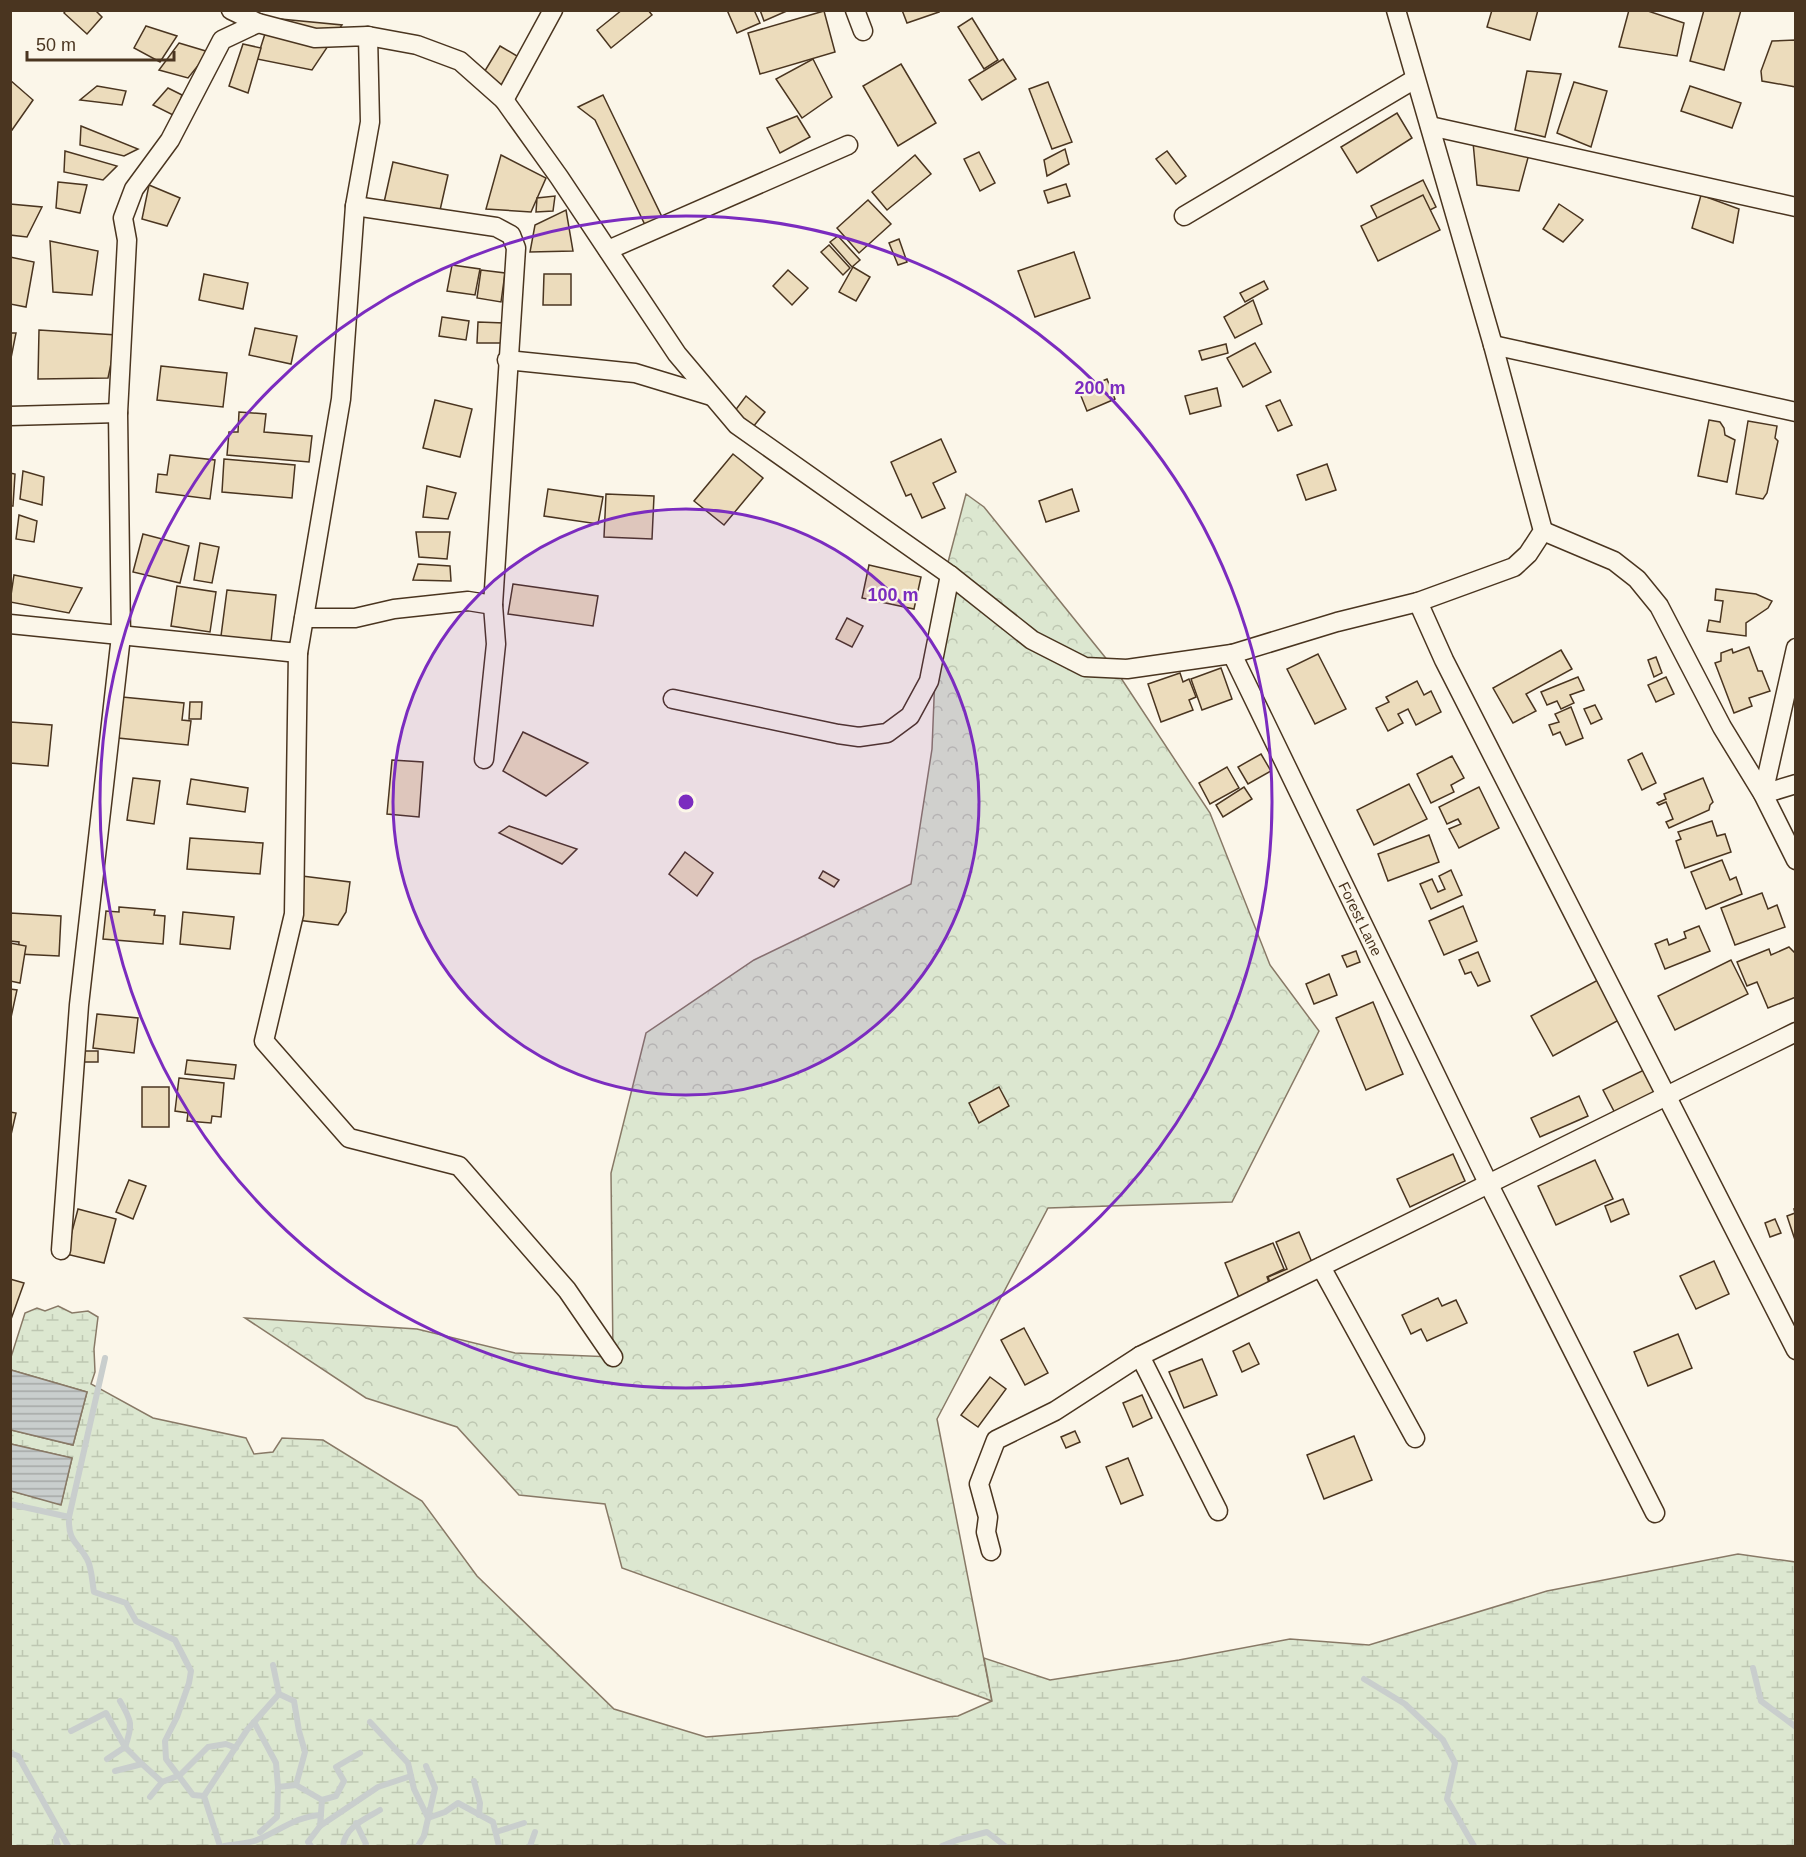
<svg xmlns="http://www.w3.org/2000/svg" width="1806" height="1857" font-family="Helvetica,sans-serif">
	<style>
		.forest { fill: url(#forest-crowns); stroke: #887966; stroke-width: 1.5 }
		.wetland { fill: url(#wetland-marsh); stroke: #887966; stroke-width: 1.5 }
		.water { fill: url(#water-rules); stroke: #887966; stroke-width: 1.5 }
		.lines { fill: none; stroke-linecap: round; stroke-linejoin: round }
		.stream { stroke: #c9cecd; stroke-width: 6 }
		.building { fill: #ecdcbc; stroke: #4a3520; stroke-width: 1.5 }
		.minor-casing { stroke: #4a3520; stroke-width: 21 }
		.minor { stroke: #fbf6e9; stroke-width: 18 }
		.ring { fill: none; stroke: #7b2cbf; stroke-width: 3 }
		.labels { text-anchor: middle; stroke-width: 4.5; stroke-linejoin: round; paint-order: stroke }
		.street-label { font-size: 15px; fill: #4a3520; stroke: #fbf6e9 }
		.centre { fill: #7b2cbf; stroke: #fbf6e9; stroke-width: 3 }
		.ring-label { font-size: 18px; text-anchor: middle; font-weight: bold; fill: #7b2cbf; stroke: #fbf6e9; stroke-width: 4.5; stroke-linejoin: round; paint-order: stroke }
	</style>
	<defs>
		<pattern id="forest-crowns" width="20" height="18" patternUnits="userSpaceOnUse" patternTransform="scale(1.5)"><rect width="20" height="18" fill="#dce7d0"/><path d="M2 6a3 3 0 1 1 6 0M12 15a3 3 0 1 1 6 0" fill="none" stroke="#bec7b2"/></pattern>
		<pattern id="wetland-marsh" width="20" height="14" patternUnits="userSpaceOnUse" patternTransform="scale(1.5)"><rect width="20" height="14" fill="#dce7d0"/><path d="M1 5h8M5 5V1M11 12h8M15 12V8" fill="none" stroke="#bec7b2"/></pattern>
		<pattern id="water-rules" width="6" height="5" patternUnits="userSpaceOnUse" patternTransform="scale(1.5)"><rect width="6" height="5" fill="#c9cecd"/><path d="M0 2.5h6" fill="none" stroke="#a5a8a6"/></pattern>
	</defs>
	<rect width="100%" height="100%" fill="#fbf6e9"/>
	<polygon class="forest" points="966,494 984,507 1117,672 1210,813 1270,965 1319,1031 1232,1202 1048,1208 937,1419 992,1701 622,1568 605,1504 519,1495 457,1427 366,1398 245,1318 417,1329 515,1353 613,1357 611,1173 646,1033 754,960 911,884 932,749 938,600"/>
	<polygon class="wetland" points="58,1306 72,1313 88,1311 98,1317 94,1349 95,1372 91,1384 153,1418 246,1438 254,1454 273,1452 282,1438 323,1440 422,1501 477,1576 614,1709 706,1737 958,1716 992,1701 984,1658 1050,1680 1179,1660 1290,1639 1369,1645 1547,1591 1738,1554 1795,1562 1795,1846 10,1846 11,1491 61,1504 72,1458 11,1444 11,1430 73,1445 87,1392 11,1370 11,1357 25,1313 37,1308 45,1311"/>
	<g class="water">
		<polygon points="11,1370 87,1392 73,1445 11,1430"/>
		<polygon points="11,1444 72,1458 61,1505 11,1491"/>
	</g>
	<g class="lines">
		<g class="stream">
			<path d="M10,1504L69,1517C68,1542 77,1541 87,1559C92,1568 92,1582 94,1592L126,1603L136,1621L175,1640L191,1671L189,1683L177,1717L165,1741L166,1759L193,1795L204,1796"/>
			<polyline points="69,1517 105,1358"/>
			<polyline points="273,1665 279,1694 294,1701 299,1731 305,1752 296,1785 322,1800 320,1826 308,1842 311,1846"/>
			<polyline points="1753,1668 1761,1701 1796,1727"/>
			<polyline points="1364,1679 1405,1704 1443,1740 1455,1763 1447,1799 1474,1846"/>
			<path d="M120,1701C132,1721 133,1725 125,1747"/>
			<polyline points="254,1722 276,1763 278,1787 296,1785"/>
			<polyline points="370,1722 408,1763 414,1789 428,1818 445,1812 458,1803 493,1822 499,1846"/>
			<polyline points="71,1731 106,1713 125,1747"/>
			<polyline points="10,1753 18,1756 68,1846"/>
			<polyline points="107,1759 125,1747 142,1764"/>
			<polyline points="115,1771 142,1764 162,1782"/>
			<polyline points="474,1781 480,1803 479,1815"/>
			<polyline points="150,1797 162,1782 180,1775 208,1747 226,1744 236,1748"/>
			<polyline points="322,1800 336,1796 344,1781 336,1767 360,1753"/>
			<polyline points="356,1823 366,1844 365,1846"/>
			<polyline points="320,1826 378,1787 411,1776"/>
			<polyline points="260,1832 277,1817 278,1787"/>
			<polyline points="496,1832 524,1823"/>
			<polyline points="58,1846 56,1838 60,1831"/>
			<polyline points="220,1846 204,1796 247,1730 279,1694"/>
			<path d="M224,1846C235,1844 247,1844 257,1840C279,1831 297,1816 321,1815"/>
			<path d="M343,1846C345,1827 365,1819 380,1810"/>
			<polyline points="418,1846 424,1836 435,1788 426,1766"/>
			<polyline points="530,1846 535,1832"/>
			<polyline points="942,1846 957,1840 987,1832 1005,1846"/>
		</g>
	</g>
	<g class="building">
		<polygon points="66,10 95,10 102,17 87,34 64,13"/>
		<polygon points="622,10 648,10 652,15 611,48 597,30"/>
		<polygon points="727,10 754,10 760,23 737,33"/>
		<polygon points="760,10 789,10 764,21"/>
		<polygon points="902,10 938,10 939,12 907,23"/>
		<polygon points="1492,10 1538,10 1530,40 1487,27"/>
		<polygon points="1629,10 1645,10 1684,23 1677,56 1619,47"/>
		<polygon points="1704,10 1741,10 1724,70 1690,61"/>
		<polygon points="824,11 835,52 760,74 748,33"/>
		<polygon points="270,18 342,25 312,70 257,59"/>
		<polygon points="972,18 998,60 984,69 958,27"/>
		<polygon points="146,26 177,36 160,62 134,48"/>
		<polygon points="1795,40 1796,87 1762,81 1761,71 1772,41"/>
		<polygon points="179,43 209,52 188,78 159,70"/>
		<polygon points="243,44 261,48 248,93 229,86"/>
		<polygon points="500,46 522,59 505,87 483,74"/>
		<polygon points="813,59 832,97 802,118 776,79"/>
		<polygon points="1003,59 1016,79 982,100 969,80"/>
		<polygon points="901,64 936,123 898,146 863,86"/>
		<polygon points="1527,71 1561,74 1545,137 1515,130"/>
		<polygon points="10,80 33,100 12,130 10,129"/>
		<polygon points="1048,82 1072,142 1052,149 1029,89"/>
		<polygon points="1574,82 1607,91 1591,147 1557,133"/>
		<polygon points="97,86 126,91 122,105 80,100"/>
		<polygon points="1690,86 1741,103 1732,128 1681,111"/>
		<polygon points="168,88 182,95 175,116 153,105"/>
		<polygon points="603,95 663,219 646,227 595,120 578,107"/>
		<polygon points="1397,113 1412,138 1357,173 1341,147"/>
		<polygon points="797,116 810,137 780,153 767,128"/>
		<polygon points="81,126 138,149 124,156 80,145"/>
		<polygon points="1473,142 1529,154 1519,191 1477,185"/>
		<polygon points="1065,149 1069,164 1047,176 1044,160"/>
		<polygon points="65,151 117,166 103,180 64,172"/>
		<polygon points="1167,151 1186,176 1176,184 1156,159"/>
		<polygon points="979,152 995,183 980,191 964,159"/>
		<polygon points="501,155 546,178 531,212 486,209"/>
		<polygon points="915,155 931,174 887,210 872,192"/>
		<polygon points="393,162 448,175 438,219 383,207"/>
		<polygon points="1423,180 1436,207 1385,233 1371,206"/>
		<polygon points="58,182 87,185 80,213 56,208"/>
		<polygon points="1066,184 1070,196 1048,203 1044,191"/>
		<polygon points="149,185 180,198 167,226 142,219"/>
		<polygon points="1423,195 1440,230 1378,261 1361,226"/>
		<polygon points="1701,195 1739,209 1733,243 1692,228"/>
		<polygon points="555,196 553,211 536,212 537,198"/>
		<polygon points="868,200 891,224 859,253 837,228"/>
		<polygon points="10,204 42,207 27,237 10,235"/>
		<polygon points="1559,204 1583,220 1563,242 1543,229"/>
		<polygon points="566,210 573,251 530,252 535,225"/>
		<polygon points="838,236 860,260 852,267 830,242"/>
		<polygon points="899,239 907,262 898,265 889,243"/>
		<polygon points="50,241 98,251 92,295 53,292"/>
		<polygon points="829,245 850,268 843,275 821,252"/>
		<polygon points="1074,252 1090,298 1035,317 1018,271"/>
		<polygon points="10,257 34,262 26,307 10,304"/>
		<polygon points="452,265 480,269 475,295 447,291"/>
		<polygon points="853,267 870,277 856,301 839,292"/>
		<polygon points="481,270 505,273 501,302 477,298"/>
		<polygon points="788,270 808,288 792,305 773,286"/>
		<polygon points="204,274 248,283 243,309 199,300"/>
		<polygon points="544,274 571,274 571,305 543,305"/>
		<polygon points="1264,281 1268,289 1245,302 1240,293"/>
		<polygon points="1253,300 1262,324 1235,338 1224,317"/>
		<polygon points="442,317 469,321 466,340 439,336"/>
		<polygon points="478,322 504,323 504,343 477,343"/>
		<polygon points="255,328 297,336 291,364 249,355"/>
		<polygon points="39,330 117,335 108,378 38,379"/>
		<polygon points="10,333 16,333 10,363"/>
		<polygon points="1255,343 1271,372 1243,387 1227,358"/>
		<polygon points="1226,344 1228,353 1202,360 1199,351"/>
		<polygon points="161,366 227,373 223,407 157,400"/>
		<polygon points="1107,379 1115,399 1087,411 1079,391"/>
		<polygon points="1217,388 1221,406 1190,414 1185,396"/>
		<polygon points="746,396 765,412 753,427 734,412"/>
		<polygon points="435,400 472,409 460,457 423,448"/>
		<polygon points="1280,400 1292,425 1278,431 1266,406"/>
		<polygon points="239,412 266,414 264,432 312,436 309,462 227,455 229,432 238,432"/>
		<polygon points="1709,420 1720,422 1724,428 1725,435 1735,440 1727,482 1698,476"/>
		<polygon points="1748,421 1777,426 1775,438 1778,441 1767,493 1763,499 1736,494"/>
		<polygon points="941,439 956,472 933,483 945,508 922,518 911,494 906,496 891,462"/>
		<polygon points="733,454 763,478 724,525 694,501"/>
		<polygon points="170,455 215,460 210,499 156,492 158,474 167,475"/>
		<polygon points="224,459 295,465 292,498 222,492"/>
		<polygon points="1327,464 1336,490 1306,500 1297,475"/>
		<polygon points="23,471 44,477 42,505 20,499"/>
		<polygon points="10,473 15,474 13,506 10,506"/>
		<polygon points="427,486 456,493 448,519 423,517"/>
		<polygon points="548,489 603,497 598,524 544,516"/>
		<polygon points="1072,489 1079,511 1046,522 1039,501"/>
		<polygon points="606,494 654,496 652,539 604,537"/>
		<polygon points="19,515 37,521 34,542 16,539"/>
		<polygon points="416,532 450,532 447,559 419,557"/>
		<polygon points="143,534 189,546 180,583 133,572"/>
		<polygon points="200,543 219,547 212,583 194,580"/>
		<polygon points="418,564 450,566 451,581 413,580"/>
		<polygon points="869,565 921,577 914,609 862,598"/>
		<polygon points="14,575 82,588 69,613 10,602"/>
		<polygon points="513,584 598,596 593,626 508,614"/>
		<polygon points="177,586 216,592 210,632 171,626"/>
		<polygon points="1716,589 1756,594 1772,601 1768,608 1746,623 1746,636 1707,631 1709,620 1720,622 1723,601 1715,600"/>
		<polygon points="227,590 276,595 271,642 221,636"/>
		<polygon points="847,618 863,626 852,647 836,639"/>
		<polygon points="1749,647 1758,671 1762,671 1770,691 1749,698 1752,706 1734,713 1715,663 1721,661 1721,653 1732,649 1733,653"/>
		<polygon points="1561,650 1572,669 1526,694 1536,711 1513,723 1493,688"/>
		<polygon points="1318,654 1346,709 1315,724 1287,669"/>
		<polygon points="1656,657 1662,673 1654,677 1648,660"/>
		<polygon points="1221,668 1232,699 1202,710 1191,679"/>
		<polygon points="1180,673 1183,682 1189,679 1196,697 1189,700 1193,710 1161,722 1148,684"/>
		<polygon points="1578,677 1584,690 1570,695 1574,703 1561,709 1557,701 1547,705 1541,692"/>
		<polygon points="1666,677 1674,694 1656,702 1648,685"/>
		<polygon points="1417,681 1424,695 1431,691 1441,712 1416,725 1408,709 1398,714 1403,723 1388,731 1376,708 1389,702 1386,697"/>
		<polygon points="122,697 184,703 182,720 191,721 188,745 118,738"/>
		<polygon points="190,702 202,702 201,719 189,719"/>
		<polygon points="1595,705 1602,719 1591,724 1584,709"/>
		<polygon points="1571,707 1583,738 1566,745 1560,732 1553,735 1549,725 1559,722 1555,714"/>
		<polygon points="10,722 52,725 48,766 10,763"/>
		<polygon points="523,732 588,763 546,796 503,771"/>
		<polygon points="1642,753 1656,783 1642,790 1628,760"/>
		<polygon points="1261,754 1271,771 1248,784 1238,767"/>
		<polygon points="1452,756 1464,778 1451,785 1454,792 1431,803 1417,774"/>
		<polygon points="392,760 423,762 419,817 387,814"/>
		<polygon points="1227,767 1239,788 1210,804 1199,783"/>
		<polygon points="133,778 160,781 154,824 127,820"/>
		<polygon points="1703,778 1713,802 1710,805 1709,810 1669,828 1666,822 1673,819 1666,802 1659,805 1657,803 1666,799 1664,794"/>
		<polygon points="191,779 248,788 245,812 187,804"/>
		<polygon points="1409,784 1427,819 1374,845 1357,810"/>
		<polygon points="1244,787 1252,799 1223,817 1216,805"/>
		<polygon points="1479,787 1499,828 1459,848 1449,829 1461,824 1458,819 1447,824 1439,807"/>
		<polygon points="1712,821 1717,836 1725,834 1731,852 1685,868 1676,841 1681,839 1678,832"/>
		<polygon points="509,826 577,849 562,864 499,833"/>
		<polygon points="1429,835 1439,862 1388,881 1378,854"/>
		<polygon points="190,838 263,843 260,874 187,869"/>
		<polygon points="685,852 713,873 697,896 669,874"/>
		<polygon points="1722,860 1730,880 1736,877 1742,894 1706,909 1691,872"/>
		<polygon points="1451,870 1462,895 1431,909 1420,884 1432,879 1438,892 1445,889 1439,876"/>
		<polygon points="823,871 839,880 834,887 819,878"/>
		<polygon points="302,876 350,882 346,912 338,925 297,920"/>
		<polygon points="1762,893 1768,909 1777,905 1785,927 1735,945 1721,908"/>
		<polygon points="1463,906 1477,941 1444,955 1429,921"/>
		<polygon points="119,907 155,910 154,915 165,916 163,944 103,939 106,911 119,912"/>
		<polygon points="183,912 234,917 230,949 180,944"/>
		<polygon points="10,913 61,916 59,956 18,954 19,942 10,941"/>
		<polygon points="1699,926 1710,951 1665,969 1655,944 1667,939 1669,945 1686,938 1684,932"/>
		<polygon points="10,943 26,946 20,983 10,981"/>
		<polygon points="1789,947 1794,952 1796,951 1796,997 1768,1008 1757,982 1747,986 1737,962 1769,949 1771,955"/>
		<polygon points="1356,951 1360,962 1347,967 1342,956"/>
		<polygon points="1478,952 1490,981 1478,986 1471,972 1465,974 1459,960"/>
		<polygon points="1731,960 1748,994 1675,1030 1658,996"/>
		<polygon points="1329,974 1337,995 1314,1004 1306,984"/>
		<polygon points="1598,980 1619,1020 1553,1056 1531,1016"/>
		<polygon points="10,989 17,990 10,1022"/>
		<polygon points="1373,1002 1403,1074 1366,1090 1336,1018"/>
		<polygon points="97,1014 138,1018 134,1053 93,1048"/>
		<rect x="83" y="1051" width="15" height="11"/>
		<polygon points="187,1060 236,1065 234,1079 185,1074"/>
		<polygon points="1646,1069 1658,1095 1616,1115 1603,1090"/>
		<polygon points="179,1078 224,1083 221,1117 212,1116 211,1123 187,1121 188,1113 175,1111"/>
		<rect x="142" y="1087" width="27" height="40"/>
		<polygon points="999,1087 1009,1106 979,1123 969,1103"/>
		<polygon points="1579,1096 1588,1116 1540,1137 1531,1118"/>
		<polygon points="10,1112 16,1113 10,1139"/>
		<polygon points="1453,1154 1465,1181 1410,1207 1397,1179"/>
		<polygon points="1595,1160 1613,1199 1556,1225 1538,1186"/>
		<polygon points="129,1180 146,1186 133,1219 116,1212"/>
		<polygon points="1623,1199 1629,1214 1611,1222 1605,1206"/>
		<polygon points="78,1209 116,1219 104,1263 66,1254"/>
		<polygon points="1794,1209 1796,1209 1795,1240 1787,1216 1795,1213"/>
		<polygon points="1775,1219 1781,1233 1770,1237 1765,1223"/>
		<polygon points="1299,1232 1314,1267 1271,1285 1268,1277 1287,1269 1276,1242"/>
		<polygon points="1273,1243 1284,1269 1267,1277 1271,1288 1240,1300 1225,1263"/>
		<polygon points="1714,1261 1729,1294 1696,1309 1680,1276"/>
		<polygon points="10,1279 24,1283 10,1322"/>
		<polygon points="1438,1298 1442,1306 1456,1300 1467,1323 1427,1341 1421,1329 1411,1334 1402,1315"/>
		<polygon points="1024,1328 1048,1373 1025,1385 1001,1340"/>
		<polygon points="1678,1334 1692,1368 1648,1386 1634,1352"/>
		<polygon points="1249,1343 1259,1364 1242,1372 1233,1351"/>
		<polygon points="1202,1359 1217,1395 1184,1408 1169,1372"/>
		<polygon points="990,1377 1006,1389 978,1427 961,1415"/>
		<polygon points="1142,1395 1152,1418 1133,1427 1123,1403"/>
		<polygon points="1075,1431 1080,1442 1066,1448 1061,1437"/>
		<polygon points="1354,1436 1372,1480 1324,1499 1307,1455"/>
		<polygon points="1128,1458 1143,1495 1121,1504 1106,1467"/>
	</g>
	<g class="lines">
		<g class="minor-casing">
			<g id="minor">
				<polyline points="855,10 863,31"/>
				<polyline points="368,36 417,45 460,61 504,100 559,177 677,354 737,425 950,575 1032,640 1085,667 1127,669 1232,654 1337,622 1418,602 1514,567 1528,554 1543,531 1493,345 1396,10"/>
				<polyline points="504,100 553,10"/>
				<polyline points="1430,126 1796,207"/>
				<polyline points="1184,216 1415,79"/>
				<polyline points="608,250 848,145"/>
				<polyline points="1493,345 1796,412"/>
				<polyline points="507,360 635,373 711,396"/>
				<polyline points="10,416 118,413"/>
				<polyline points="1543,531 1614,561 1637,579 1659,606 1722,727 1763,794 1796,860"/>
				<polyline points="1418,602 1444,660 1796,1350"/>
				<polyline points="304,618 355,618 394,609 468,601 493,605 516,248 511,235 496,227 355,206"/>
				<polyline points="10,624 298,653 341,399 355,206 370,122 368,36 315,38 258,23 231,10"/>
				<polyline points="1796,648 1763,794 1796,784"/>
				<polyline points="298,653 294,914 264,1041 349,1138 459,1166 567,1290 613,1357"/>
				<polyline points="1232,654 1489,1185 1655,1513"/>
				<polyline points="673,699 838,734 859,737 887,733 910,716 929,681 950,575"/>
				<polyline points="484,759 496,644 493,605"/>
				<polyline points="61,1250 79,1005 121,636 118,413 127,240 123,218 134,189 170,140 222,40 258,23"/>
				<polyline points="1321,1267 1415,1438"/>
				<polyline points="1140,1356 1218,1511"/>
				<polyline points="991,1551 986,1532 988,1517 979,1484 996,1440 1055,1411 1140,1356 1796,1032"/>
			</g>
		</g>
		<use href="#minor" class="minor"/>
	</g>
	<circle cx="686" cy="802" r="293" fill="#7b2cbf" fill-opacity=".12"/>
	<g class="ring">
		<circle cx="686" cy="802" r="293"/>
		<circle cx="686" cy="802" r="586"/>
	</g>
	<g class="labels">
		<g class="street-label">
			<text transform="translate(1360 919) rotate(64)" y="5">Forest Lane</text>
		</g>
	</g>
	<circle cx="686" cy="802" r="9" class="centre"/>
	<g class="ring-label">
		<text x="1100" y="394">200 m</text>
		<text x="893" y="601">100 m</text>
	</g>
	<rect width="1806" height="1857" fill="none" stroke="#4a3520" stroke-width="24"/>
	<path d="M27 51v9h147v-9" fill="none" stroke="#4a3520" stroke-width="3"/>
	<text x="36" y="51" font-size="18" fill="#4a3520" stroke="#fbf6e9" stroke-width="4.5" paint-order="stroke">50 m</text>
</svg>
